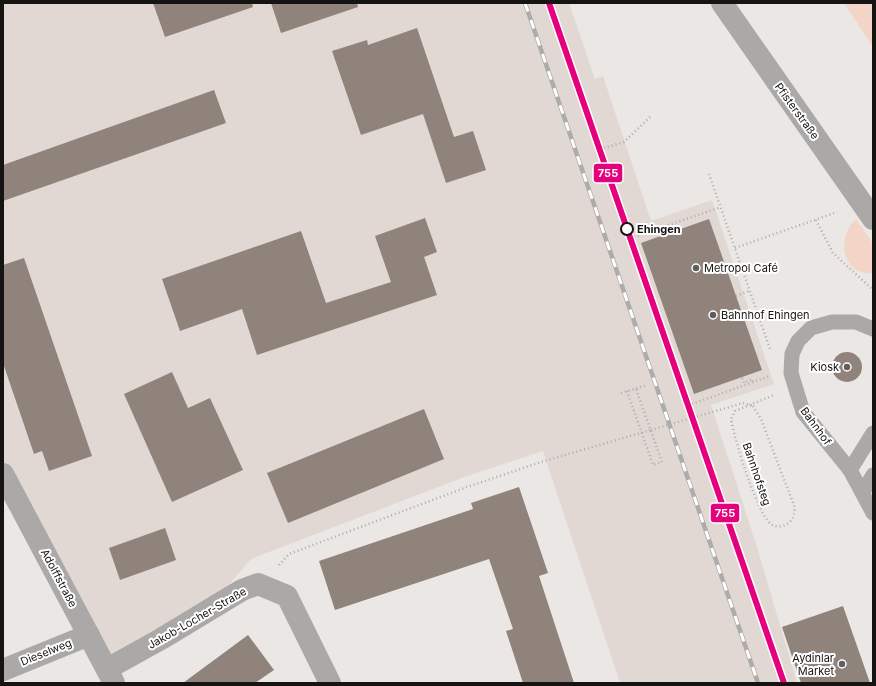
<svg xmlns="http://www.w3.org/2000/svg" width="876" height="686" font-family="Inter,sans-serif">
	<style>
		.built { fill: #e1d8d3 }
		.green { fill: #f2d5c6 }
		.building { fill: #8f837b }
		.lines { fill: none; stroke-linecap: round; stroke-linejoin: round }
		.path { stroke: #aeadad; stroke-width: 2.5; stroke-dasharray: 1 3; stroke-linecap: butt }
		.service { stroke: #aaa9a8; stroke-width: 15 }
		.minor { stroke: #aaa9a8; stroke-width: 22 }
		.tertiary { stroke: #aaa9a8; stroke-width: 22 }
		.rail-casing { stroke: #aeacaa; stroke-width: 4.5 }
		.rail { stroke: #fff; stroke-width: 3; stroke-dasharray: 9; stroke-linecap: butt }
		.path-bridge { stroke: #aeadad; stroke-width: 2.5; stroke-dasharray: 1 3; stroke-linecap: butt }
		.rail-1-casing { stroke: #fff; stroke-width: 9 }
		.rail-1 { stroke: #e5007d; stroke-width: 6 }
		.stop-dot { fill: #fff; stroke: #161413; stroke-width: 2 }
		.poi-dot { fill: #605e5c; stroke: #fff; stroke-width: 1.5 }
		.labels { text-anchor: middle; stroke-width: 4; stroke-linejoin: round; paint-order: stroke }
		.street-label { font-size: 11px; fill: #161413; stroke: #fff }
		.stop-label { font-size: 11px; font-weight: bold; fill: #161413; stroke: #fff; text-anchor: start }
		.poi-label { font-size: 11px; fill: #161413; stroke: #fff; text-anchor: start }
		.line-badge { stroke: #fff; stroke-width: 1.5 }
		.badge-label { font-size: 11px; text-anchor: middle; font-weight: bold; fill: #fff }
	</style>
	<rect width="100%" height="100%" fill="#eae7e5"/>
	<polygon class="built" points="3,3 569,3 595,79 603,76 651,221 712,200 774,384 711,405 757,547 797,683 620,683 543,451 467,476 251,559 201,616 107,669 3,474"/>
	<g class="green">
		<polygon points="844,3 873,3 873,47"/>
		<path d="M856,219L873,244V273C843,276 835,239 856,219Z"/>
	</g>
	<g class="building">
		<polygon points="153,3 252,3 253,7 165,37"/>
		<polygon points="271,3 357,3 358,7 281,33"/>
		<polygon points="417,28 454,137 473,131 486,170 446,183 423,114 361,135 332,51 367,40 368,45"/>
		<polygon points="214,90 226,123 3,201 3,165"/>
		<polygon points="425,218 437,252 424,257 437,295 257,355 242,309 180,331 162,279 301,231 326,303 391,282 375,236"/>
		<polygon points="709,219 762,370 694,394 641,243"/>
		<polygon points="24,258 92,456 49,471 42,451 34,454 3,363 3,265"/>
		<circle cx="847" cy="367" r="15"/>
		<polygon points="172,372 188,408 210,398 243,470 172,502 124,394"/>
		<polygon points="424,409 444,459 288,523 267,473"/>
		<polygon points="519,487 548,573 539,576 574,683 523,683 506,631 513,629 489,559 335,610 319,561 473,509 471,503"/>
		<polygon points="165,528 176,560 120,580 109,548"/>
		<polygon points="843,606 870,683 801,683 782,627"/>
		<polygon points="248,635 274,670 255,683 183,683"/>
	</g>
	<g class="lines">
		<g class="path">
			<polyline points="604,148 624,142 652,115"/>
			<polyline points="709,174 770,349"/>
			<polyline points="816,220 833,253 873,290"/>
			<polyline points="634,237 721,207"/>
			<polyline points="735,248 837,212"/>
			<polyline points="736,296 749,291"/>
			<polyline points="742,378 744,383 752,379 753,382"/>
			<polyline points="627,391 653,465 662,462 636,389"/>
			<polyline points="621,393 647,385"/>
			<polyline points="692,404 770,376"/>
			<path d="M753,406L761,419L795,508C794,516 793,521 785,525C781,527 775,527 771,524C757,514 734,438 731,419L735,411L774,395"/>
			<polyline points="279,565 289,554 467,487 541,462 651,430"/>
		</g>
		<g class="service">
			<polyline points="873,329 856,322 832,322 811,328 798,341 792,354 791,373 803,412 850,470 873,513"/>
			<polyline points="850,470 873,433"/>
			<polyline points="863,492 873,475"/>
		</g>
		<g class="minor">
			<polyline points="107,669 161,639 242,590 258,584 287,596 330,683"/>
			<polyline points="3,670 89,635"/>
		</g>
		<g class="tertiary">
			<polyline points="722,3 873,219"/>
			<polyline points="3,474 114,683"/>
		</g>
		<g class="rail-casing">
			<polyline id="rail" points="525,3 758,683"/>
		</g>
		<use href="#rail" class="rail"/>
		<polyline class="path-bridge" points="651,430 743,403 753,406"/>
		<g class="rail-1-casing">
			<polyline id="rail-1" points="549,3 784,683"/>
		</g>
		<use href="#rail-1" class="rail-1"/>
	</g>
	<circle class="stop-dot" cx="627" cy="229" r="6"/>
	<g class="poi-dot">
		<circle cx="696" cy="268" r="4"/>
		<circle cx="713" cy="315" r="4"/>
		<circle cx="847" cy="367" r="4"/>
		<circle cx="842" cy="664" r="4"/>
	</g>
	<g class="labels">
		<g class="street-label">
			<text transform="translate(797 111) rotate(54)" y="4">Pfisterstraße</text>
			<text transform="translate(816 426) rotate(54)" y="4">Bahnhof</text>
			<text transform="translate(757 474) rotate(71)" y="4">Bahnhofsteg</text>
			<text transform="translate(59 578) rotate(62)" y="4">Adolffstraße</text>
			<text transform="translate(197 618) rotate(-30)" y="4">Jakob-Locher-Straße</text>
			<text transform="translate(46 652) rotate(-22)" y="4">Dieselweg</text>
		</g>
		<g class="stop-label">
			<text x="637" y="233">Ehingen</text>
		</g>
		<g class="poi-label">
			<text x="704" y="272">Metropol Café</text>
			<text x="721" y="319">Bahnhof Ehingen</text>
			<text x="839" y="371" text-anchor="end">Kiosk</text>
			<text x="834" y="662" text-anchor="end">Aydinlar<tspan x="834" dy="13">Market</tspan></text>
		</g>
	</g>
	<g class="line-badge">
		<rect x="593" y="163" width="30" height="20" rx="4" fill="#e5007d"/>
		<rect x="710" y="503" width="30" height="20" rx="4" fill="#e5007d"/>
	</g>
	<g class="badge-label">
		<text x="608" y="177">755</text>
		<text x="725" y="517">755</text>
	</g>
	<rect width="876" height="686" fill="none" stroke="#161413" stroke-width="8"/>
</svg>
